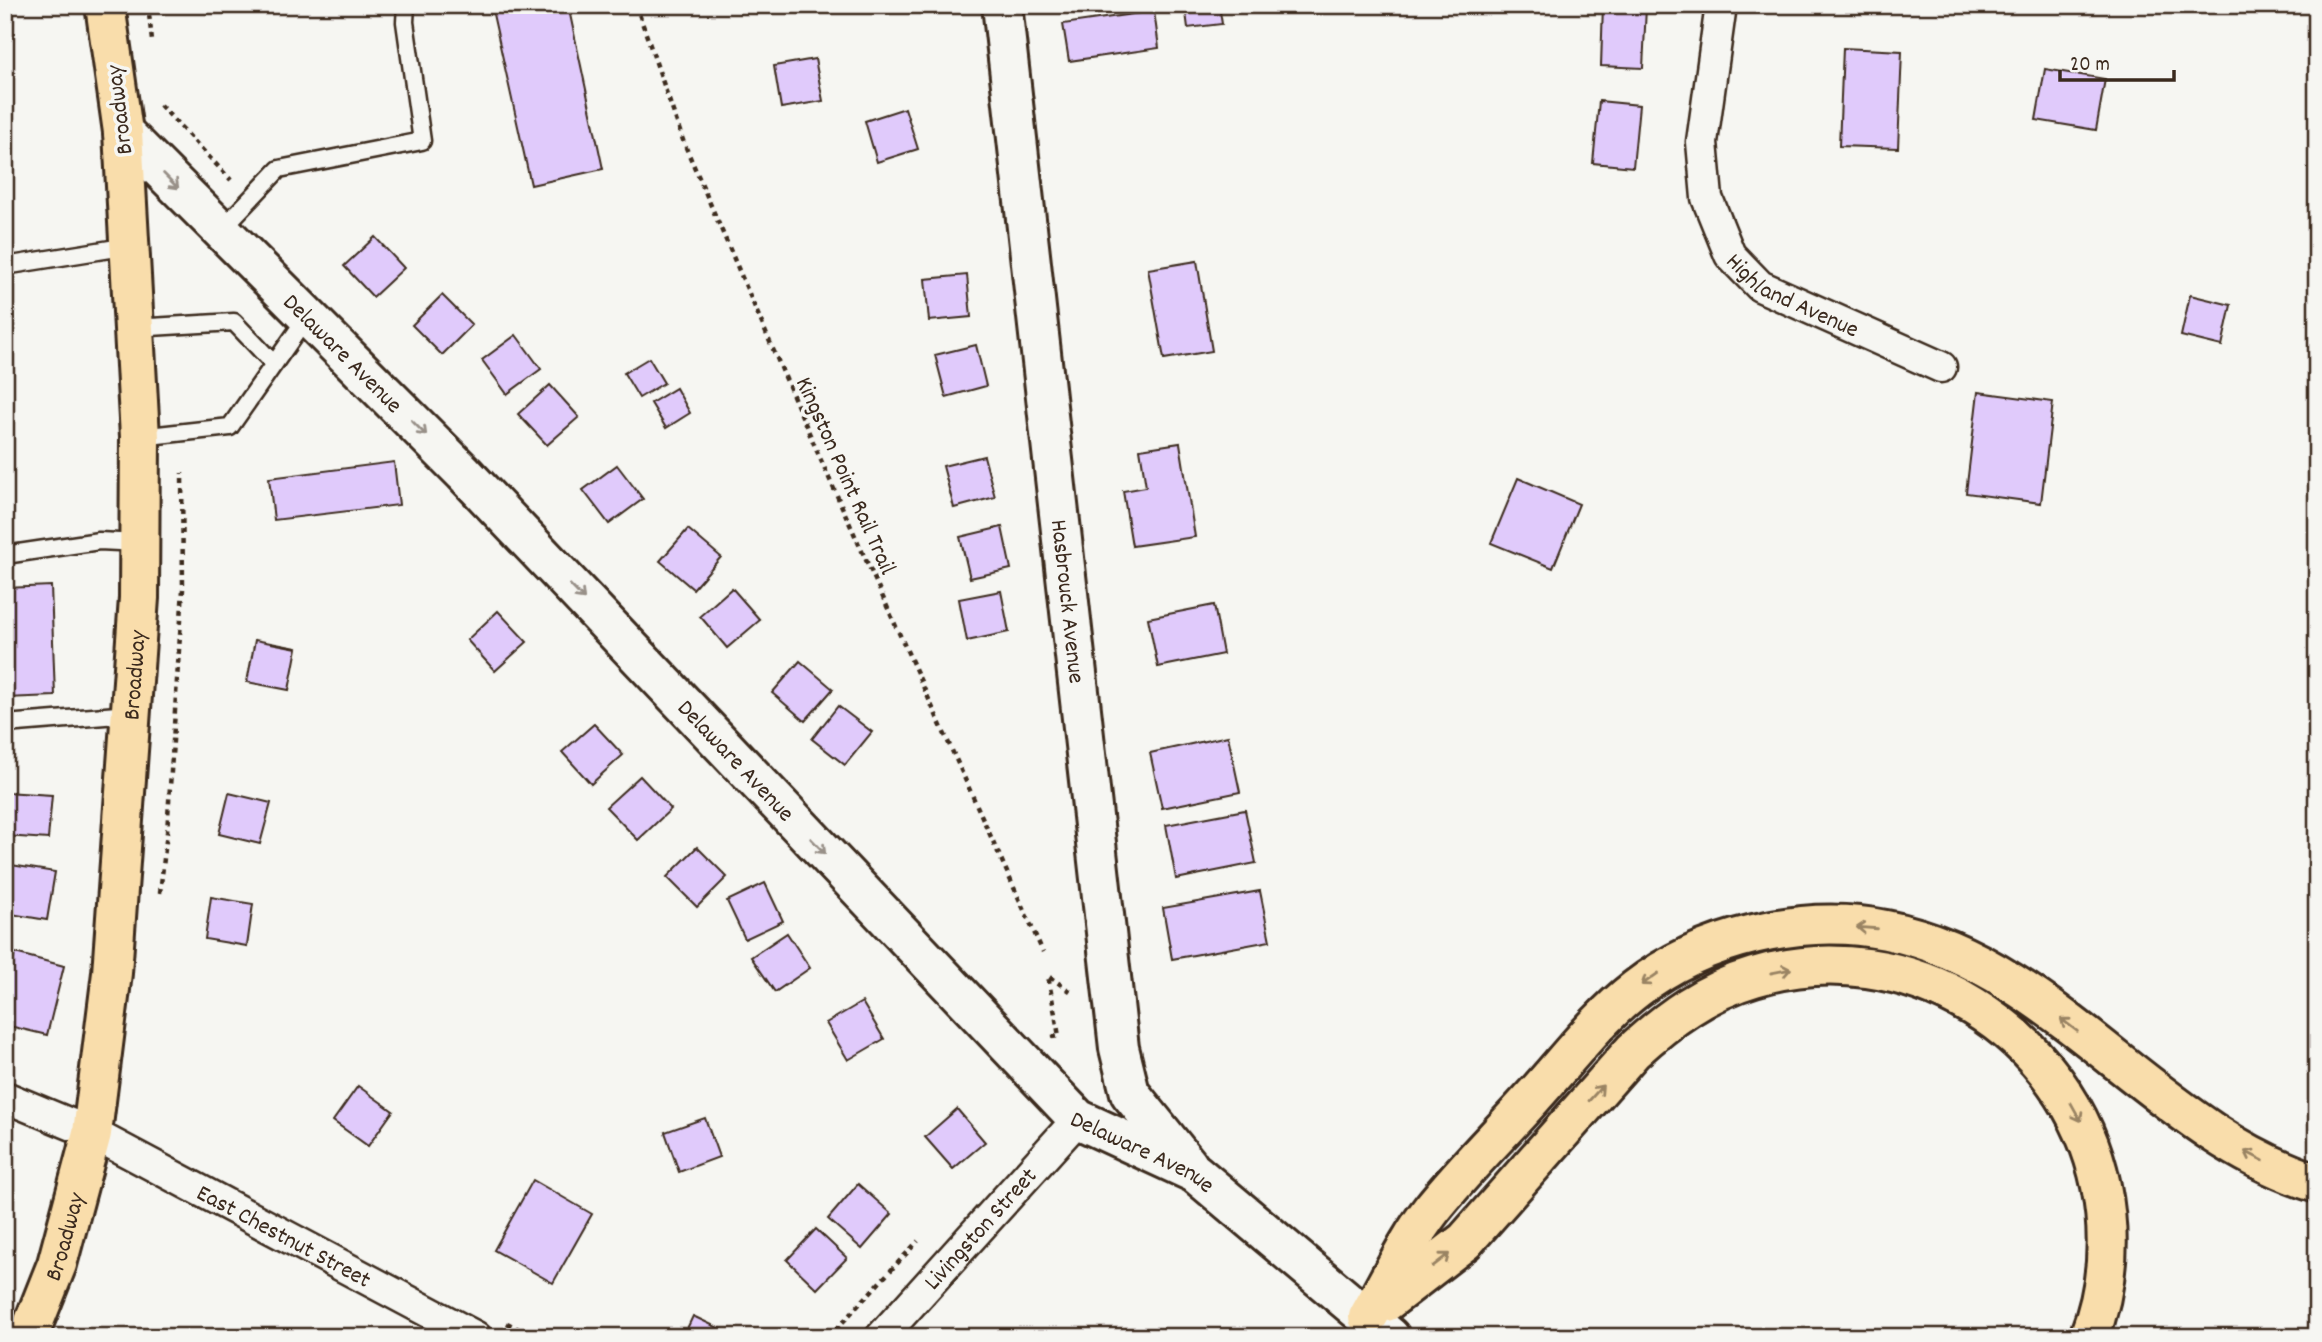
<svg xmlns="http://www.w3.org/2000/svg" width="2322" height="1342" font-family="Dekko,sans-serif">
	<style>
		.building { fill: #e0cafb; stroke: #3b2a1e; stroke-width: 2 }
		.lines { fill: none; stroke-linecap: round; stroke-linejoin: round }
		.service-casing { stroke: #3b2a1e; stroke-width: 21 }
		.minor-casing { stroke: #3b2a1e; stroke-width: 35 }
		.secondary-casing { stroke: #3b2a1e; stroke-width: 44 }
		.primary-casing { stroke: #3b2a1e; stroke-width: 44 }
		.trunk-casing { stroke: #3b2a1e; stroke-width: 44 }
		.path { stroke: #3b2a1e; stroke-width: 4.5; stroke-dasharray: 5 5; stroke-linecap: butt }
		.service { stroke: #f6f6f2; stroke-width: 16 }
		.minor { stroke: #f6f6f2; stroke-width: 30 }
		.secondary { stroke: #f6f6f2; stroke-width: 38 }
		.primary { stroke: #f9ddab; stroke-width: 38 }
		.trunk { stroke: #f9ddab; stroke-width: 38 }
		.oneway { stroke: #989088 }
		.oneway2 { stroke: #9a8464 }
		.labels { text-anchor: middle; stroke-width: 7; stroke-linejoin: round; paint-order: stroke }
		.street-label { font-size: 24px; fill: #3b2a1e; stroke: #f6f6f2 }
	</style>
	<rect width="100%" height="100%" fill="#f6f6f2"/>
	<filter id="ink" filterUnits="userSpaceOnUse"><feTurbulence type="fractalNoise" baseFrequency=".0143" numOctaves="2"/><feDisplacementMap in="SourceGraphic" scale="14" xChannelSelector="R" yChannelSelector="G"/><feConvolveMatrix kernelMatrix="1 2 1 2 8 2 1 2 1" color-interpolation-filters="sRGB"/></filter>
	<g filter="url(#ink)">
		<g class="building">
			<polygon points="491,5 568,5 603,169 531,185"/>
			<polygon points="1185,5 1219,5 1222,24 1188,28"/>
			<polygon points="1603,5 1646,7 1643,68 1601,66"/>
			<polygon points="1154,11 1159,48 1069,61 1063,24"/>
			<polygon points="1843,48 1902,51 1898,148 1839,146"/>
			<polygon points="815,59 823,101 781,108 774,66"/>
			<polygon points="2045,69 2105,79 2096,130 2036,120"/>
			<polygon points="1599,101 1639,105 1633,167 1593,163"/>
			<polygon points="905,108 918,149 877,162 865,121"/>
			<polygon points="375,237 404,268 373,297 344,266"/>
			<polygon points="1197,261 1212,351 1164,359 1148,269"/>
			<polygon points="967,275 971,317 929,321 925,279"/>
			<polygon points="442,295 472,325 442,355 412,325"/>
			<polygon points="2190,295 2231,305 2222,346 2181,336"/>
			<polygon points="516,335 541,369 507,394 482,360"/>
			<polygon points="976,345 986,386 946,397 935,355"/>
			<polygon points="649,358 664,383 639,398 624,373"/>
			<polygon points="550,385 579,417 547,445 518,414"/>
			<polygon points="676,388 690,413 666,428 651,403"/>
			<polygon points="1978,392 2053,402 2041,503 1966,493"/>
			<polygon points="1180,443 1195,537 1132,546 1123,491 1146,487 1140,449"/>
			<polygon points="984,456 995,497 954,508 943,466"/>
			<polygon points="394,462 399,505 274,520 269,478"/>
			<polygon points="617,465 643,499 609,524 583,490"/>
			<polygon points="1518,478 1579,504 1553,568 1491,543"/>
			<polygon points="1002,527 1011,569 970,578 960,537"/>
			<polygon points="688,529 721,557 693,589 660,561"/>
			<polygon points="51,586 55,696 5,698 5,588"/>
			<polygon points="732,588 760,620 727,648 700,616"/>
			<polygon points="1001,591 1009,632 967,641 959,599"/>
			<polygon points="1214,605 1223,654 1158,667 1148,618"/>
			<polygon points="498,611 527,642 495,671 467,640"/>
			<polygon points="255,640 297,648 289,690 247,682"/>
			<polygon points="800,661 833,689 805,721 772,693"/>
			<polygon points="838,706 872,732 845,765 812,739"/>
			<polygon points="594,724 623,755 591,784 562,752"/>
			<polygon points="1228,736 1240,792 1162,808 1150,753"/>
			<polygon points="640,776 671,809 638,840 606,807"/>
			<polygon points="5,792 52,795 48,839 5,836"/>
			<polygon points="229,793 271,803 260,844 219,834"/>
			<polygon points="1245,810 1256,863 1176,879 1166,825"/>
			<polygon points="697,847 727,877 697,907 667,877"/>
			<polygon points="5,864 55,872 47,920 5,913"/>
			<polygon points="765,883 783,921 745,939 727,901"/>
			<polygon points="1260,891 1270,941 1172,959 1163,908"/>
			<polygon points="211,897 253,904 247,946 205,939"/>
			<polygon points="5,930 14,932 8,963 5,962"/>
			<polygon points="787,933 810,968 775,992 751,957"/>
			<polygon points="15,953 64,966 47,1035 5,1025 5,992"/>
			<polygon points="862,1002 884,1039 848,1060 826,1023"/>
			<polygon points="358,1086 393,1111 368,1146 333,1121"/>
			<polygon points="957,1109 985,1142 953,1169 925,1137"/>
			<polygon points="705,1118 719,1157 679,1172 665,1132"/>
			<polygon points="533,1180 592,1214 553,1283 494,1250"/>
			<polygon points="858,1184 892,1214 862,1249 828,1219"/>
			<polygon points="816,1229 847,1258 817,1289 787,1260"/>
			<polygon points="693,1316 731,1334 730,1337 683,1337"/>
		</g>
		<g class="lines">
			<g class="service-casing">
				<g id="service">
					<polyline points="221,230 279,169 422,141 405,22 406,5"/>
					<polyline points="5,266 129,246"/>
					<polyline points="134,328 234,322 274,364"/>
					<polyline points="140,437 230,427 307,317"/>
					<polyline points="5,555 99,541 139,543"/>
					<polyline points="5,724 130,714"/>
				</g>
			</g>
			<g class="minor-casing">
				<g id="minor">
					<path id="s1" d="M1721,5L1702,142L1707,198L1730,255L1760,286L1941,367"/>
					<path id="s2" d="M5,1097L92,1133L476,1337"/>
					<path id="s3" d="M881,1337L1078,1119"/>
				</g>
			</g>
			<g class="secondary-casing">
				<g id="secondary">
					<path id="s4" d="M1002,5L1119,1048L1130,1093L1188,1165"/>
					<path id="s5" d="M123,132L464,473L1078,1119L1195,1173L1390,1337"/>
				</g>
			</g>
			<g class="primary-casing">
				<g id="primary">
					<path d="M1386,1302L1465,1241L1633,1051C1669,1018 1706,991 1754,977C1906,930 2070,1032 2101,1186C2111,1236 2108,1288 2089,1337"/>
					<path d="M1368,1317C1389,1281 1407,1241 1432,1209C1463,1170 1500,1134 1533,1097C1566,1061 1597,1019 1636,989C1702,937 1804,913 1886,930C1932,939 1973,958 2012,983C2114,1047 2200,1147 2317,1183"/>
				</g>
			</g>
			<g class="trunk-casing">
				<g id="trunk">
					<path id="s6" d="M28,1337L57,1264L92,1133L112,973L139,598L140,437L123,132L105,5"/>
				</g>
			</g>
			<g class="path">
				<polyline points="148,5 152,41"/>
				<polyline points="636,5 684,143 820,458 1043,952"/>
				<polyline points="160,105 231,180"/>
				<polyline points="160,893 167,832 183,589 182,473"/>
				<polyline points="1052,1037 1059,1036 1048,976 1073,993"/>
				<polyline points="507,1323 534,1337"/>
				<polyline points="829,1337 918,1241"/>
			</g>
			<use href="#service" class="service"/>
			<use href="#minor" class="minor"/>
			<use href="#secondary" class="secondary"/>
			<use href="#primary" class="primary"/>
			<use href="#trunk" class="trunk"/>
		</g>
		<defs><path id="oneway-shaft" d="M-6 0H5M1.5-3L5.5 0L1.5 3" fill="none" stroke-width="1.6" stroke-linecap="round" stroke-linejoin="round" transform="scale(1.75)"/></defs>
		<g class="oneway">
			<use href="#oneway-shaft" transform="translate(171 181) rotate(45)"/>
			<use href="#oneway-shaft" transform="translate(419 428) rotate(45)"/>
			<use href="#oneway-shaft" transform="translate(577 592) rotate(46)"/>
			<use href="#oneway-shaft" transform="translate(818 846) rotate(46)"/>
		</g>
		<g class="oneway2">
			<use href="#oneway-shaft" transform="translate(1867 928) rotate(-176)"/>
			<use href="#oneway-shaft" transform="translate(1781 971) rotate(-11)"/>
			<use href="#oneway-shaft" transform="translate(1650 979) rotate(145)"/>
			<use href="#oneway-shaft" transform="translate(2069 1025) rotate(-143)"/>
			<use href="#oneway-shaft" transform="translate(1596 1093) rotate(-48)"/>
			<use href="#oneway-shaft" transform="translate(2076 1112) rotate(61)"/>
			<use href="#oneway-shaft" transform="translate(2254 1156) rotate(-153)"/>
			<use href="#oneway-shaft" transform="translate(1441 1260) rotate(-38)"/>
		</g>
	</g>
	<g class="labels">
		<g class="street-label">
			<text transform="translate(118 110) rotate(-97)" y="8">Broadway</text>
			<text dy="8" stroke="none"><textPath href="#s1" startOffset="332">Highland Avenue</textPath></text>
			<text dy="8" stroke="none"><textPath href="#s5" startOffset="312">Delaware Avenue</textPath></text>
			<text transform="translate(847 475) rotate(66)" y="8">Kingston Point Rail Trail</text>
			<text dy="8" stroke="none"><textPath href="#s4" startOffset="600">Hasbrouck Avenue</textPath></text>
			<text dy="8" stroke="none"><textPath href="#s6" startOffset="674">Broadway</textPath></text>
			<text dy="8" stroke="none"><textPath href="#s5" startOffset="878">Delaware Avenue</textPath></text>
			<text dy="8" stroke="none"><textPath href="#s5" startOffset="1446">Delaware Avenue</textPath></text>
			<text dy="8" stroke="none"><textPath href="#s3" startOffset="147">Livingston Street</textPath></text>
			<text dy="8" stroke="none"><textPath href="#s2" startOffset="312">East Chestnut Street</textPath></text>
			<text dy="8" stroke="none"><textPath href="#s6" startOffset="107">Broadway</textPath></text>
		</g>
	</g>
	<rect width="2322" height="1342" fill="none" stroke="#f6f6f2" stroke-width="28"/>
	<rect x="14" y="14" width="2294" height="1314" fill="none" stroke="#3b2a1e" stroke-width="2.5" filter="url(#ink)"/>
	<path d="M2060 70v10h114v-10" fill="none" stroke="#3b2a1e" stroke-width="3.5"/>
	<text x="2070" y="70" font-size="21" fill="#3b2a1e" stroke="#f6f6f2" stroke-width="5" paint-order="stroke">20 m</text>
</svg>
